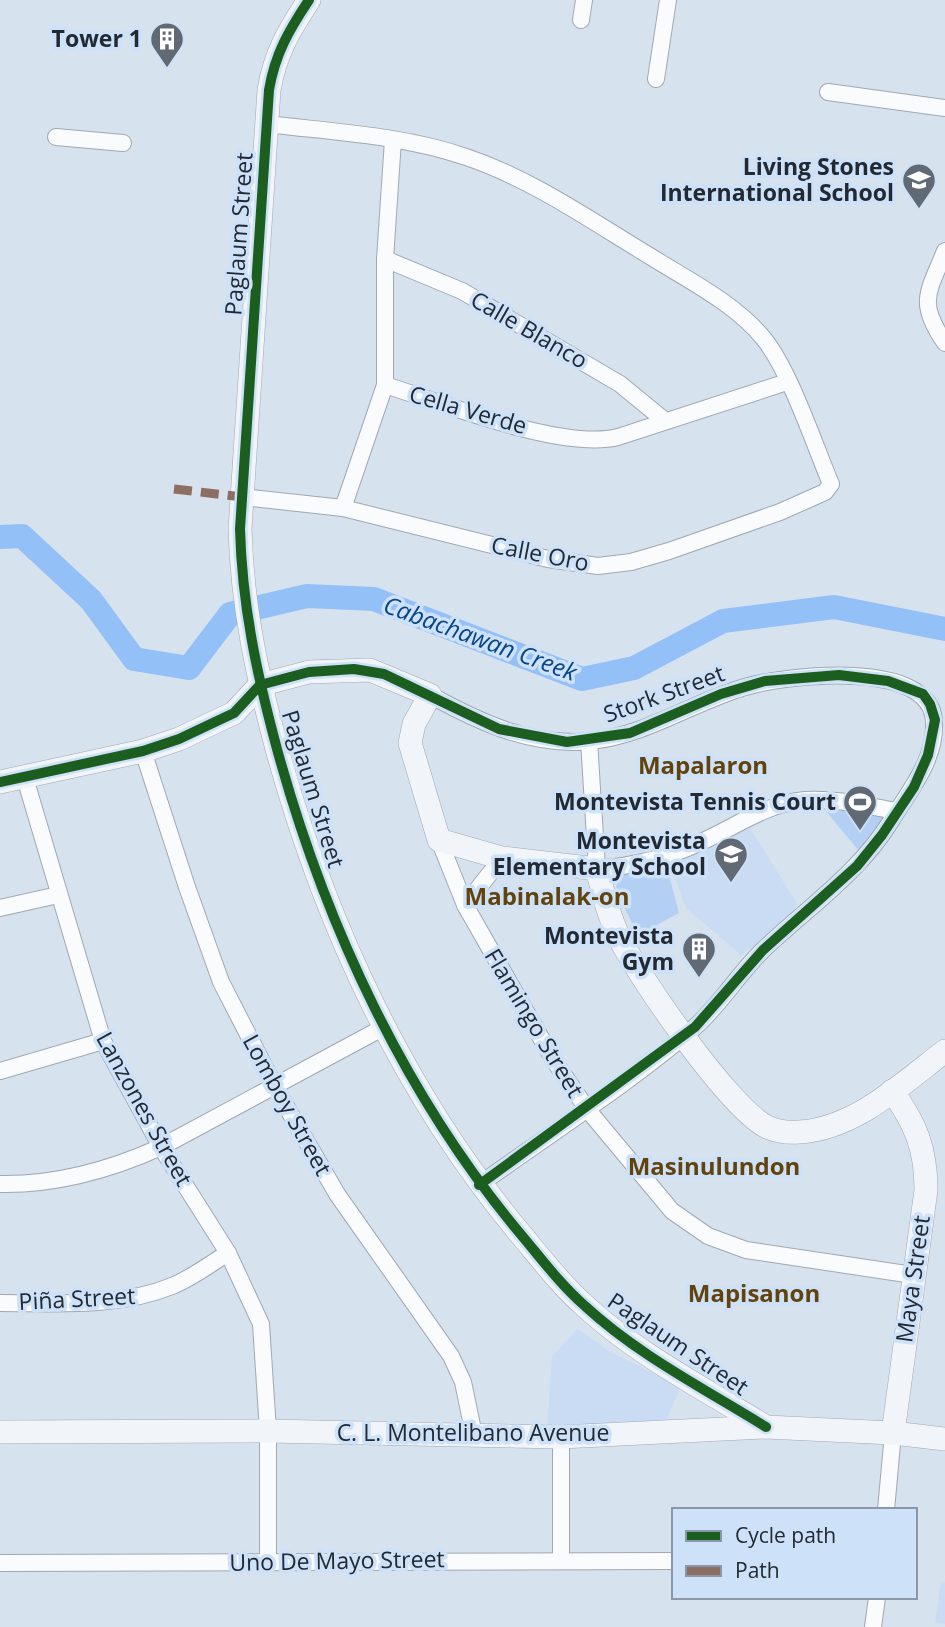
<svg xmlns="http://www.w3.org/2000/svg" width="945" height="1627" font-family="'Open Sans',sans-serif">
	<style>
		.built { fill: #cadcf3 }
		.green { fill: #b3d0f4 }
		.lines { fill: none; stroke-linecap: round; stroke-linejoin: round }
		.river { stroke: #94c0f8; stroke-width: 24 }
		.street-casing { stroke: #a0a8b2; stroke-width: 18 }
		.secondary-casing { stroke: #a0a8b2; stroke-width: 24 }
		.street { stroke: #f9fbfd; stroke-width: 16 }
		.secondary { stroke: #f1f4f8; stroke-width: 23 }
		.quiet { stroke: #8d6e63; stroke-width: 9; stroke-dasharray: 18 9; stroke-linecap: butt }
		.cycleway-casing { stroke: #cde1f9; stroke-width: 15 }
		.cycleway { stroke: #1b5e20; stroke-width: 10 }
		.labels { text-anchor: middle; stroke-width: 7; stroke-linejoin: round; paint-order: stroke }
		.poi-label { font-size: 23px; font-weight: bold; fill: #222932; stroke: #cde1f9; text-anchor: end }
		.street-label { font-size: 23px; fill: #222932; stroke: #cde1f9 }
		.water-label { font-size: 24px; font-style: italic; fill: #074586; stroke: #cde1f9 }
		.neighbourhood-label { font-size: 24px; font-weight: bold; fill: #63430c; stroke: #cde1f9 }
	</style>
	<rect width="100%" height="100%" fill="#d7e2ef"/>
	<g class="built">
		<polygon points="750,828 797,903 785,926 741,955 686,908 670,865"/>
		<polygon points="577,1329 612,1353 681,1386 663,1428 547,1428 552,1357"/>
		<polygon points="941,1581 945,1582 945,1624 935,1623"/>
	</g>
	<g class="green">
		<polygon points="814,797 896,812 859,851"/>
		<polygon points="666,864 679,913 638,935 617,893 615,874"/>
	</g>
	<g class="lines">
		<polyline class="river" points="0,537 22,536 91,600 134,659 189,668 230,614 307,596 374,599 582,679 634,668 723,621 834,607 945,629"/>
		<g class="street-casing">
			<g id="street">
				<polyline points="581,20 584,0"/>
				<polyline points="656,79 668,0"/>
				<polyline points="828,92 945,108"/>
				<polyline points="56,137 123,143"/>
				<path d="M393,140L385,259V385C443,403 562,451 618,437L787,382"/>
				<path d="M945,251C928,293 917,302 945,343"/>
				<polyline points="385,259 462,291 620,384 664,420"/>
				<path d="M243,497L343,508L548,559L598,566L631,562L669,551L780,512L825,492L831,484C814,444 790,371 764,339C737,305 690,281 653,258C593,222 532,179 466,157C403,135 332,132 267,124"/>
				<polyline points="343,508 385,385"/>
				<path d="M430,695C481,723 532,747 591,741C647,735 693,702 745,687C786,675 932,658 934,722C936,760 909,791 891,821C859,873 807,908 763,950C739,973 719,1006 695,1027C627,1085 551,1133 479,1185"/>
				<path d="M589,741L597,869C635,866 667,858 701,842C735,827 767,803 805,800C836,798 867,806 896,811"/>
				<polyline points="143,751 187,887 221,982 275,1087 337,1194 451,1356 463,1382 474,1435"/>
				<polyline points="25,778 103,1041 161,1147 228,1253 261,1324 268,1431 268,1561"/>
				<polyline points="439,840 465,905 553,1059 587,1109 672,1211 708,1236 746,1250 913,1275"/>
				<polyline points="465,905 502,858"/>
				<polyline points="0,908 58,895"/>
				<polyline points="0,1071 103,1041"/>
				<path d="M0,1184C57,1185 110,1170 161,1147L386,1026"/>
				<path d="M0,1303C57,1303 118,1308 172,1286C192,1278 210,1264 228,1253"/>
				<polyline points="561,1437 561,1560"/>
				<polyline points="886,1510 893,1433"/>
				<polyline points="0,1563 674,1561"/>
				<polyline points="873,1627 877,1597"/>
			</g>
		</g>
		<g class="secondary-casing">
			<g id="secondary">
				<path d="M309,0C289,30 275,54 269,90L240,529C242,605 257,675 277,749C325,924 405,1097 523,1237C543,1261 562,1286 585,1306C638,1355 705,1389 766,1427"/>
				<path d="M0,782L143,751L179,739L234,713L260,685L309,672L370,670L430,695L414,724L410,743L439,840L502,858L597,869C603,892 608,914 618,935C638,976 729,1108 767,1127C776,1131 789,1133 799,1132C855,1129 903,1083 945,1051"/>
				<path d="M892,1091C916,1124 926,1149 926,1190L893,1433"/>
				<polyline points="0,1432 268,1431 561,1437 766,1427 893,1433 945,1439"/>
			</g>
		</g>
		<use href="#street" class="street"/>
		<use href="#secondary" class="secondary"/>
		<polyline class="quiet" points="174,489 243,497"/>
		<g class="cycleway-casing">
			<g id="cycleway">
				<path d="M309,0C289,30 275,54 269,90L240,529C242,605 257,675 277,749C325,924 405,1097 523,1237C543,1261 562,1286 585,1306C638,1355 705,1389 766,1427"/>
				<polyline points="0,782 143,751 179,739 234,713 260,685 309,672 354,669 384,674 499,729 567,742 630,733 721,694 765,681 839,675 888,681 923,694 930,704 935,720 928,755 914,787 882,835 857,866 763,950 695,1027 479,1185"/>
			</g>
		</g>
		<use href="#cycleway" class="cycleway"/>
	</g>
	<defs>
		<g id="building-pin" transform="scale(1.75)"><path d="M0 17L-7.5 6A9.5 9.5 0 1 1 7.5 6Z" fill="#616a74" stroke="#cde1f9"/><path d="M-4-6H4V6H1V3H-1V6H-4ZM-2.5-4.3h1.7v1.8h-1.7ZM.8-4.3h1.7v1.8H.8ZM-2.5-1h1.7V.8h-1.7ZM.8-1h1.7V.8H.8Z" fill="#fff"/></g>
		<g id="school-pin" transform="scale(1.75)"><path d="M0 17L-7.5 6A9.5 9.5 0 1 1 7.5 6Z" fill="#616a74" stroke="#cde1f9"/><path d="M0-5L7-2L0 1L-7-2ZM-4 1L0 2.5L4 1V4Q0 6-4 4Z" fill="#fff"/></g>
		<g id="stadium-pin" transform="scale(1.75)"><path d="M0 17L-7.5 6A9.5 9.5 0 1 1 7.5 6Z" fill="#616a74" stroke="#cde1f9"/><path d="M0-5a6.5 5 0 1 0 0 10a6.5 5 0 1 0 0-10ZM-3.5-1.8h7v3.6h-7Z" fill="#fff"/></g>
	</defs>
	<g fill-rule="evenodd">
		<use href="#building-pin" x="167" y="39"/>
		<use href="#school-pin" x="919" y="180"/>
		<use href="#stadium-pin" x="860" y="802"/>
		<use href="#school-pin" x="731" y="854"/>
		<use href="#building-pin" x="699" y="949"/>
	</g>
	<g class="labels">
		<g class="poi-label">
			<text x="142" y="47">Tower 1</text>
			<text x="894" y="175">Living Stones<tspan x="894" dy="26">International School</tspan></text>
			<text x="836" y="810">Montevista Tennis Court</text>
			<text x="706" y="849">Montevista<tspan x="706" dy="26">Elementary School</tspan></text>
			<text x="674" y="944">Montevista<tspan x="674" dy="26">Gym</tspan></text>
		</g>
		<g class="street-label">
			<text transform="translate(239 234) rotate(-86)" y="8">Paglaum Street</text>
			<text transform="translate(529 330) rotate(30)" y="8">Calle Blanco</text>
			<text transform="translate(468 410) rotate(16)" y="8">Cella Verde</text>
			<text transform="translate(540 554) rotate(11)" y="8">Calle Oro</text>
			<text transform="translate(664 694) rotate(-20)" y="8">Stork Street</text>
			<text transform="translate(313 789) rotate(73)" y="8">Paglaum Street</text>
			<text transform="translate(534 1023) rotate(59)" y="8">Flamingo Street</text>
			<text transform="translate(287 1105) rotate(61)" y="8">Lomboy Street</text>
			<text transform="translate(144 1109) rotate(61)" y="8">Lanzones Street</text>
			<text transform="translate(913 1279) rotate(-82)" y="8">Maya Street</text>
			<text transform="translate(77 1299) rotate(-3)" y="8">Piña Street</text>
			<text transform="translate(678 1344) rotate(34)" y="8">Paglaum Street</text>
			<text x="473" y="1441">C. L. Montelibano Avenue</text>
			<text transform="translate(337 1561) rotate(-1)" y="8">Uno De Mayo Street</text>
		</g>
		<g class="water-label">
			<text transform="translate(480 639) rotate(20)" y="8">Cabachawan Creek</text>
		</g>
		<g class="neighbourhood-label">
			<text x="703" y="774">Mapalaron</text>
			<text x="547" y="905">Mabinalak-on</text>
			<text x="714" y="1175">Masinulundon</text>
			<text x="754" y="1302">Mapisanon</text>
		</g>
	</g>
	<rect x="672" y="1508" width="245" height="91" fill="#cde1f9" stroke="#8997a9" stroke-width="2"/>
	<rect x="686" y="1531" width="35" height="10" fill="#1b5e20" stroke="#8997a9" stroke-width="2"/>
	<text x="735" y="1543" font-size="21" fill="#222932">Cycle path</text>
	<rect x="686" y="1566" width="35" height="10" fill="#8d6e63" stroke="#8997a9" stroke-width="2"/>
	<text x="735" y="1578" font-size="21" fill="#222932">Path</text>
</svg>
